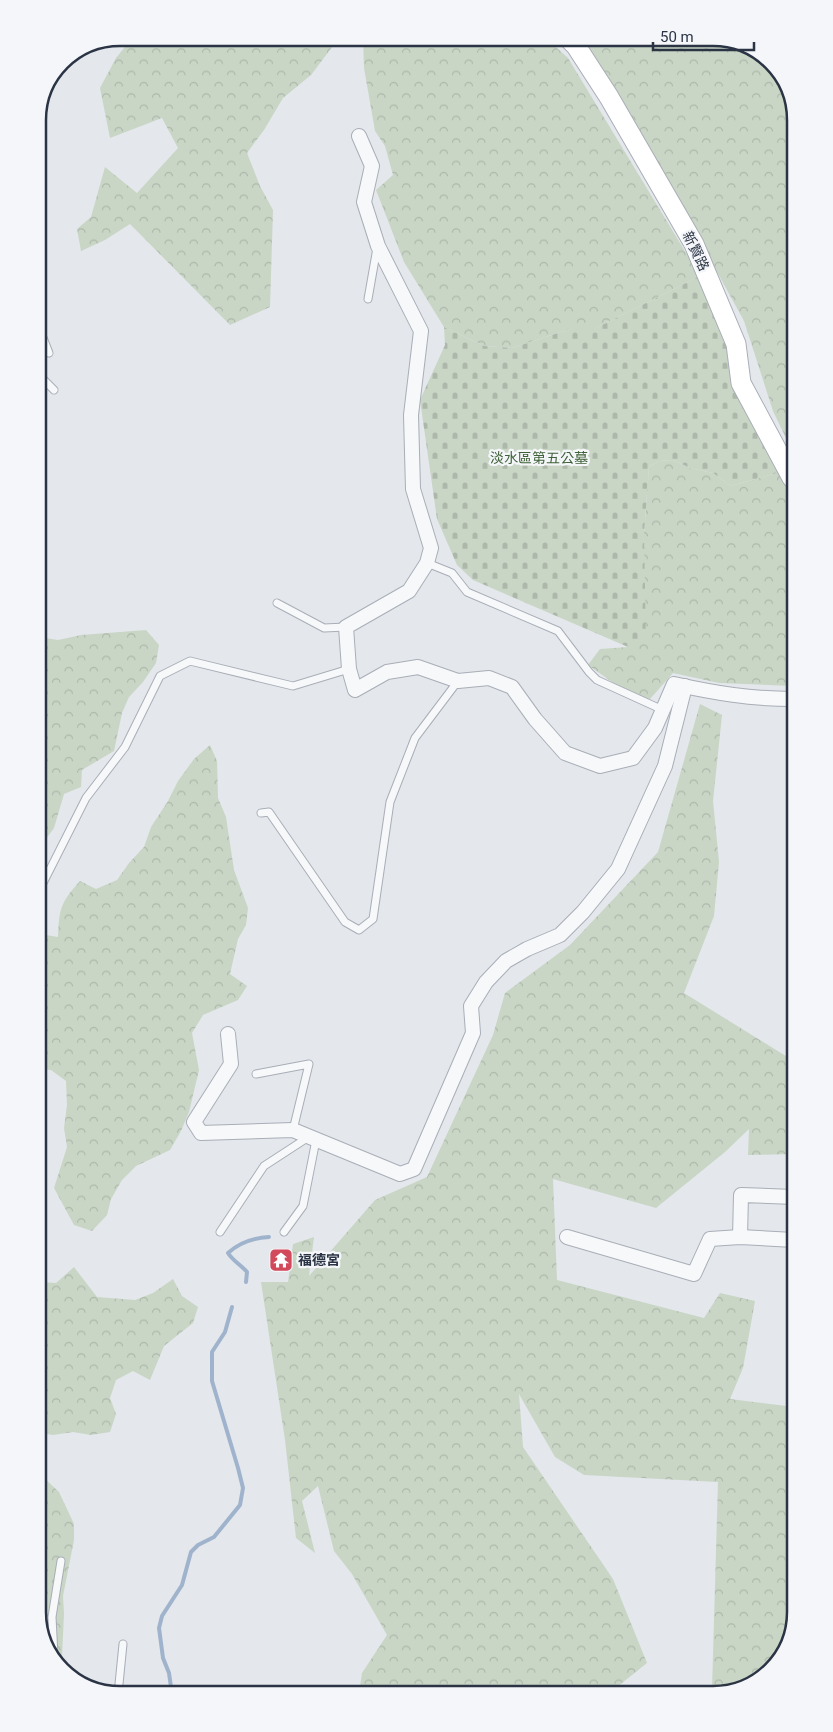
<svg xmlns="http://www.w3.org/2000/svg" width="833" height="1732" font-family="Roboto,'Noto Sans TC',sans-serif">
	<style>
		.forest { fill: url(#forest-crowns) }
		.cemetery { fill: url(#cemetery-stones) }
		.lines { fill: none; stroke-linecap: round; stroke-linejoin: round }
		.stream { stroke: #9fb4cc; stroke-width: 4 }
		.lane-casing { stroke: #a9aeb7; stroke-width: 9 }
		.street-casing { stroke: #a9aeb7; stroke-width: 16 }
		.secondary-casing { stroke: #a9aeb7; stroke-width: 21 }
		.lane { stroke: #f7f8fa; stroke-width: 7 }
		.street { stroke: #f7f8fa; stroke-width: 14 }
		.secondary { stroke: #fff; stroke-width: 19 }
		.labels { text-anchor: middle; stroke-width: 4.5; stroke-linejoin: round; paint-order: stroke }
		.street-label { font-size: 14px; fill: #2b3445; stroke: #f4f6f9 }
		.park-label { font-size: 14px; fill: #3f6138; stroke: #f4f6f9 }
		.poi-label { font-size: 14px; font-weight: bold; fill: #2b3445; stroke: #f4f6f9; text-anchor: start }
		.rim { fill: none; stroke: #2b3445; stroke-width: 2.5 }
	</style>
	<defs>
		<pattern id="forest-crowns" width="20" height="18" patternUnits="userSpaceOnUse" patternTransform="scale(1.25)"><rect width="20" height="18" fill="#c9d6c5"/><path d="M2 6a3 3 0 1 1 6 0M12 15a3 3 0 1 1 6 0" fill="none" stroke="#adb8ab"/></pattern>
		<pattern id="cemetery-stones" width="16" height="16" patternUnits="userSpaceOnUse" patternTransform="scale(1.25)"><rect width="16" height="16" fill="#c9d6c5"/><path d="M2 7V4a2 2 0 0 1 4 0v3zM10 15v-3a2 2 0 0 1 4 0v3z" fill="#adb8ab"/></pattern>
	</defs>
	<rect width="100%" height="100%" fill="#e4e7ec"/>
	<g class="forest">
		<polygon points="132,38 339,38 311,75 283,98 264,130 247,153 260,186 273,210 270,307 230,325 130,224 105,240 81,251 77,229 91,217 105,167 137,193 178,148 162,118 110,138 100,88 116,58"/>
		<polygon points="363,38 546,38 568,58 700,276 594,329 570,329 512,348 484,346 444,327 404,262 376,190 393,175 385,146 375,131 364,68"/>
		<polygon points="583,38 718,38 763,54 791,93 792,451 773,411 744,321 660,168"/>
		<polygon points="673,460 690,468 713,473 731,486 780,472 792,497 793,686 719,683 673,673 650,699 635,698 588,665 600,649 628,647 644,534 649,467 659,461"/>
		<polygon points="146,630 159,645 156,663 143,682 129,697 122,713 114,751 82,770 81,787 64,794 54,828 40,847 39,637 58,640 81,635"/>
		<polygon points="700,704 722,715 713,801 719,862 714,916 684,993 794,1061 794,1154 748,1155 749,1129 725,1152 656,1208 553,1179 557,1280 704,1318 720,1293 755,1301 743,1368 730,1399 795,1407 795,1612 781,1658 740,1690 712,1690 718,1482 584,1475 555,1457 519,1394 523,1447 613,1579 647,1663 612,1691 359,1693 362,1673 387,1635 352,1574 334,1551 318,1486 302,1501 315,1553 296,1538 285,1440 261,1282 288,1282 293,1244 314,1237 309,1276 375,1200 427,1177 493,1035 505,993 570,945 658,852"/>
		<path d="M210,745L217,761L218,798L226,817L234,870L248,908L246,925L238,939L230,974L247,986L238,1000L203,1015L192,1033L199,1070L189,1112L181,1131L170,1150L136,1166L122,1180L111,1199L107,1215L92,1231L74,1225L54,1188L67,1147L64,1128L67,1105L66,1081L51,1070L40,1069V934L58,937C59,908 61,902 80,881L96,889L117,880L129,863L144,847L151,827L168,801L178,781L194,759Z"/>
		<polygon points="74,1267 97,1297 135,1300 153,1293 173,1279 182,1296 198,1307 193,1323 164,1346 150,1380 133,1371 116,1380 110,1398 116,1414 110,1432 91,1435 73,1432 53,1435 41,1433 41,1282 56,1283"/>
		<polygon points="42,1476 59,1492 74,1524 74,1540 63,1596 64,1614 62,1656 58,1661 42,1639"/>
	</g>
	<polygon class="cemetery" points="700,276 780,472 731,486 713,473 690,468 673,460 659,461 649,467 644,534 646,641 628,647 473,580 457,565 437,519 420,400 445,345 444,327 484,346 512,348 570,329 594,329"/>
	<g class="lines">
		<g class="stream">
			<path d="M246,1282L247,1272C241,1265 233,1261 228,1253C240,1242 253,1238 269,1237"/>
			<polyline points="172,1694 169,1673 163,1658 159,1628 162,1616 182,1585 191,1552 198,1545 214,1537 240,1505 243,1488 238,1468 212,1381 212,1352 225,1332 232,1307"/>
		</g>
		<g class="lane-casing">
			<g id="lane">
				<polyline points="368,299 377,248"/>
				<polyline points="38,325 49,353"/>
				<polyline points="38,374 54,390"/>
				<polyline points="427,563 452,573 467,592 558,631 589,672 597,680 663,710"/>
				<polyline points="277,603 324,628 346,627"/>
				<polyline points="261,813 269,812 345,922 359,930 373,919 390,802 415,738 458,681"/>
				<polyline points="40,889 86,798 125,747 160,676 190,661 293,686 349,669"/>
				<polyline points="256,1074 309,1064 293,1130"/>
				<polyline points="220,1232 264,1166 307,1138"/>
				<polyline points="284,1232 303,1206 316,1140"/>
				<polyline points="54,1656 52,1617 61,1561"/>
				<polyline points="118,1694 123,1644"/>
			</g>
		</g>
		<g class="street-casing">
			<g id="street">
				<path d="M359,136L372,166L364,202L378,246L421,331L411,415L413,489L431,548L427,563L409,591L346,627L349,669L355,690L387,672L418,667L458,681L489,678L512,687L535,719L565,753L600,766L633,758L655,728L674,684C715,693 751,699 793,699"/>
				<polyline points="228,1034 231,1064 194,1122 201,1133 293,1130 400,1174 414,1169 473,1033 471,1006 486,982 506,961 527,949 560,935 583,912 618,869 665,766 685,686"/>
				<polyline points="567,1237 694,1274 710,1239 740,1237 794,1240"/>
				<polyline points="740,1237 741,1195 794,1197"/>
			</g>
		</g>
		<g class="secondary-casing">
			<polyline id="secondary" points="568,38 576,46 609,97 694,244 736,344 741,383 792,478"/>
		</g>
		<use href="#lane" class="lane"/>
		<use href="#street" class="street"/>
		<use href="#secondary" class="secondary"/>
	</g>
	<defs>
		<g id="temple-square" transform="scale(1.25)"><rect x="-9" y="-9" width="18" height="18" rx="4" fill="#d1495b" stroke="#f4f6f9"/><path d="M0-6L5-2H3V0L6.5 2.5H4V6H1.5V3h-3V6H-4V2.5H-6.5L-3 0V-2H-5Z" fill="#fff"/></g>
	</defs>
	<g fill-rule="evenodd">
		<use href="#temple-square" x="281" y="1260"/>
	</g>
	<g class="labels">
		<g class="street-label">
			<text transform="translate(696 251) rotate(64)" y="5">新賢路</text>
		</g>
		<g class="park-label">
			<text x="539" y="463">淡水區第五公墓</text>
		</g>
		<g class="poi-label">
			<text x="298" y="1265">福德宮</text>
		</g>
	</g>
	<path d="M0 0H833V1732H0ZM120 46H713A74 74 0 0 1 787 120V1612A74 74 0 0 1 713 1686H120A74 74 0 0 1 46 1612V120A74 74 0 0 1 120 46Z" fill="#f4f6f9" fill-rule="evenodd"/>
	<path class="rim" d="M120 46H713A74 74 0 0 1 787 120V1612A74 74 0 0 1 713 1686H120A74 74 0 0 1 46 1612V120A74 74 0 0 1 120 46Z"/>
	<path d="M653 42v8h101v-8" fill="none" stroke="#2b3445" stroke-width="2.5"/>
	<text x="660" y="42" font-size="15" fill="#2b3445" stroke="#f4f6f9" stroke-width="4" paint-order="stroke">50 m</text>
</svg>
